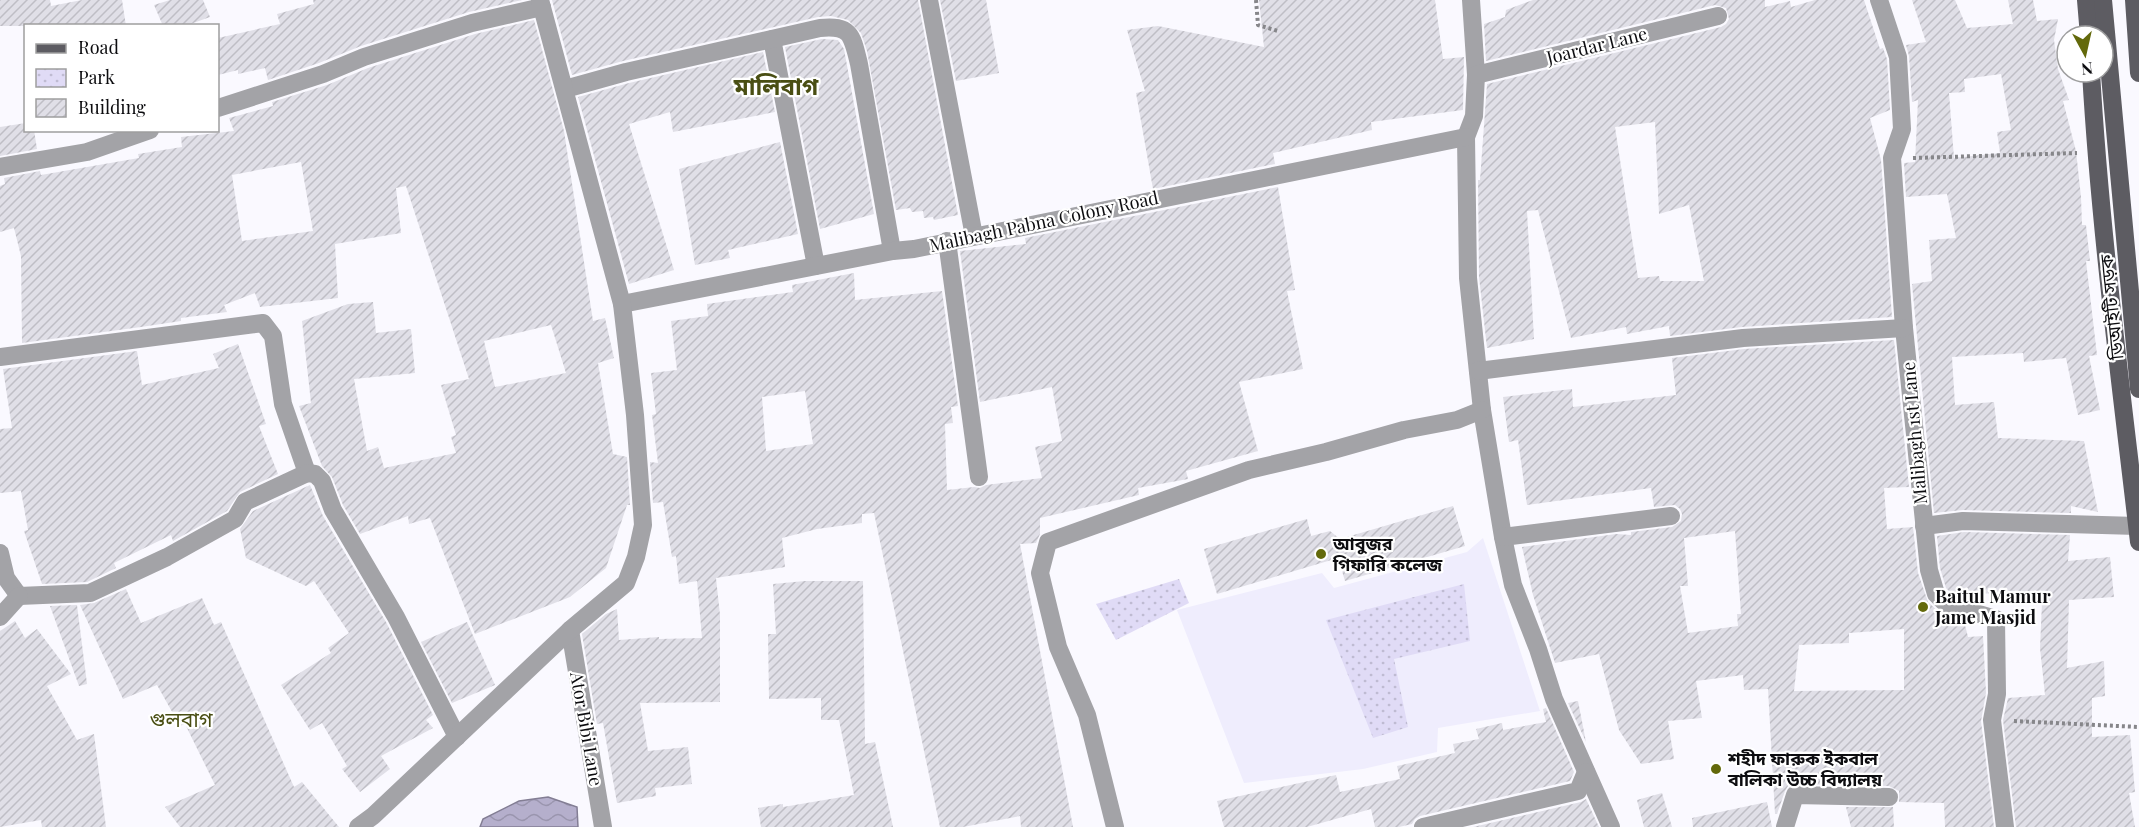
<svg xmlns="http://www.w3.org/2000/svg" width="2139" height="827" font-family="'Playfair Display','Noto Sans Bengali',serif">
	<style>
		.built { fill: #efedfd }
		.park { fill: url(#park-dots) }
		.water { fill: url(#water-waves); stroke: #837e94; stroke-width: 1.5 }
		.building { fill: url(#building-hatch); fill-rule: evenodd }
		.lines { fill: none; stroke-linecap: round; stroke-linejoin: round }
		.path { stroke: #86868a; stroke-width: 4; stroke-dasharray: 3 3; stroke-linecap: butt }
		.street { stroke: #a3a3a7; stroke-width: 18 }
		.primary { stroke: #5d5c62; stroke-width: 18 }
		.poi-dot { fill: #63690b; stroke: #fff; stroke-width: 2 }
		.labels { text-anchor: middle; stroke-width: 4.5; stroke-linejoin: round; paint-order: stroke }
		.street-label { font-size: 18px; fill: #0d0d10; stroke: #fff }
		.poi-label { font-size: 18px; font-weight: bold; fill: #0d0d10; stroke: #fff; text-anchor: start }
		.quarter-label { font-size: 21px; fill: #494e13; stroke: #fff }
		.district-label { font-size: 24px; font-weight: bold; fill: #494e13; stroke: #fff }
	</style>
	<defs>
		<pattern id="park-dots" width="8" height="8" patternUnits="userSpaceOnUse" patternTransform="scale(1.5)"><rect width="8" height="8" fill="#e0dbf6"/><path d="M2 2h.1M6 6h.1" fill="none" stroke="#bfbbd2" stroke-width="1.8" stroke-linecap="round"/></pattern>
		<pattern id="water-waves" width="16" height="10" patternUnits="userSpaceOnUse" patternTransform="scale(1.5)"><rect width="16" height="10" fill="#b5afcc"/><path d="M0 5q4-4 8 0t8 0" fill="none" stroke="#9a95ae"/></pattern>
		<pattern id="building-hatch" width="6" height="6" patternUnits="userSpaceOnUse" patternTransform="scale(1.5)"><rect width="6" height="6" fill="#e0dfe7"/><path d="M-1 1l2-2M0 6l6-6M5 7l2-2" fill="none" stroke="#bfbec5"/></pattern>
	</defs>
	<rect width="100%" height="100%" fill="#faf9ff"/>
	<polygon class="built" points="1483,538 1540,711 1438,728 1437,752 1363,769 1244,783 1177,610 1322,573 1334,588 1467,552"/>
	<g class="park">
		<polygon points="1179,579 1189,603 1116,640 1096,604"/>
		<polygon points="1464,584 1470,641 1394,659 1408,727 1373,738 1326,620"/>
	</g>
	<polygon class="water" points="548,797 577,807 578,827 480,827 483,819 519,801"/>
	<g class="building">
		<polygon points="0,0 50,0 51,6 82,0 122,0 126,26 0,26"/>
		<polygon points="170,0 203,0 210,17 185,26 163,26 154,5"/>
		<polygon points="313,0 522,0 469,12 361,46 319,63 268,80 265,68 238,74 238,70 218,75 218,38 280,24 277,14 314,4"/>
		<polygon points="552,0 918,0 958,215 934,220 933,217 924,218 923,211 912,212 910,208 896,210 867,51 861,33 848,20 831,16 818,17 623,61 572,75"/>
		<polygon points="940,0 986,0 999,73 956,81"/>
		<polygon points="1259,0 1435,0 1443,59 1464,57 1463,110 1371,122 1372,130 1273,153 1275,164 1153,189 1136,93 1145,91 1127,30 1158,26 1264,47"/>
		<path d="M1533,0H1765V7L1790,1L1791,7L1815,0H1864L1880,49L1883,48L1887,59L1890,110L1870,118L1881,160L1892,317L1742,327L1670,336L1669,326L1627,334L1626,327L1571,338L1538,210L1527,211L1534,339L1487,348L1479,277L1478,180H1480L1487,84L1721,27L1726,24L1729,19L1726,8L1715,5L1486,61L1484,24L1505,17L1506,10ZM1655,122L1659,214L1689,205L1704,281H1660L1659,276L1638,278L1615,127Z"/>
		<path d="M1912,0H1955L1967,28L2013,24L2008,0H2033L2037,21L2058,19L2054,40L2058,69L2069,100L2063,101L2076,151L2081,197L2082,225H2086L2090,261H2086L2097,355L2089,356L2100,410L2078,415L2066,358L2024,362L2023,353L1952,357L1955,405L1994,402L1998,438L2084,441L2098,512L2071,506V513L1963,510L1934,513L1912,284L1932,281L1929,240L1956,238L1947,194L1906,197L1904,163L1915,162L1918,100L1912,102L1909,56L1906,45L1926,42ZM2001,74L2011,130L1997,132L2000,153L1954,158L1949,93L1965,92L1964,79Z"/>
		<path d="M534,20L564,131L593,321L605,318L614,358L598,363L613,454L627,457L630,505H627L606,568L570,597L475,634L430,518L409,524L408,516L360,534L343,505L332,477L322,466L299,406L311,403L302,321L348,304L373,302L376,333L411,329L415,373L354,379L367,451L378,447L384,468L456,453L451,437L456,435L441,385L469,379L406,186L396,188L401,233L335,244L338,298L260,307L255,293L224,305L227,312L181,318V321L141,327L22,343L21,256L14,228L0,232V186L5,184L4,178L40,171L41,175L139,158L138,154L182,147L181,137L234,131L229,118L273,106L272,102L327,85L368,68L475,34ZM301,162L313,231L242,241L232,175ZM551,325L566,373L495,387L484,341Z"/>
		<polygon points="822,39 838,40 844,49 874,214 820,229 785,47"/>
		<polygon points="763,52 775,112 673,132 670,112 629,124 674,270 629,284 578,97 629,83"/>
		<polygon points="26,123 26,130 34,130 37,149 0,156 0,127"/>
		<polygon points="780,142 798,234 728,250 730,258 695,265 679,169"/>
		<path d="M1278,187L1295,290L1287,291L1303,369L1239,382L1258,451L1186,471L1188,479L1138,488L1139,495L1040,518V534L1036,543L1020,544L1073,827H1021L1020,816L963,827H940L874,513L862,514V523L817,529L782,538L785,567L716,578L720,615V702L640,703L648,751L688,747L692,784L655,788L656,796L617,803L603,723L597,724L582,634L606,614L617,609L619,640L659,637V639L702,638L697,581L679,584L676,556L672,557L663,502L653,503L650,462L658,463L652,415L656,414L651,373L677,370L671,321L708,316L707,304L793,292L792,285L854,273L855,300L942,291L958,406L951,407L953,423L945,424L947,490L974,487L980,488L986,485L1042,478L1035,447L1062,441L1052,387L980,402L960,251L1026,244L1025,238ZM805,391L813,444L766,451L762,397Z"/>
		<path d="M1894,340L1909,487L1884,488L1887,529L1913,527L1918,573L1928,602L1942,615L1964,621L1968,637L1983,636L1986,693L1981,721L1994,827H1945L1944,803L1899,802V791L1889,786L1795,784L1788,786L1785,791L1777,814H1775L1768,689L1744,690L1743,675L1696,681L1702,718L1668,721L1674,759L1641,764L1619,730L1599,654L1555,663L1533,595L1522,547L1616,534L1631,535V532L1672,527L1681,521L1682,514L1680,509L1675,505L1654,507L1651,488L1527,505L1518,440L1509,442L1503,397L1572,389L1573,407L1676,395L1672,358L1744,349ZM1735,531L1741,614H1737L1738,626L1688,633L1680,586H1688L1684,538ZM1904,629V690L1794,691L1799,645L1849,643V633Z"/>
		<polygon points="238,344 266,424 259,426 278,474 240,492 227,511 173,541 171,535 114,563 116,568 87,582 42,584 24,531 28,530 21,491 0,493 0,429 12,428 3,369 137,351 142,385 219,368 213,354"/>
		<polygon points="310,485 323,516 386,622 433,715 426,720 433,728 381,756 390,769 360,792 342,769 347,766 322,723 310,730 281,685 331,653 328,648 349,633 314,581 306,586 246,558 240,529 253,511"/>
		<polygon points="1453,506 1465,546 1345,581 1338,558 1217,594 1204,549 1307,519 1311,536 1330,531 1340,539"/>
		<polygon points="1964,532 2070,535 2068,561 2110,557 2114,597 2069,600 2067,668 2104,661 2105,696 2092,698 2092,737 2130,735 2135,792 2129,793 2135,827 2016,827 2003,720 2008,698 2045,695 2040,648 2042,602 2017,603 2015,591 1959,596 1952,594 1946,588 1940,568 1937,536"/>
		<polygon points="805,581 863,581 865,744 875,742 893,827 761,827 758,808 783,804 783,807 854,795 839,720 821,720 821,698 769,699 768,634 776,634 773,584"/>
		<polygon points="126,589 141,623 202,598 214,625 221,622 294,787 302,782 339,827 180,827 165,807 215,785 185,724 180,726 157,685 123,699 80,605 94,603"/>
		<polygon points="77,605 87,684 79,686 50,606"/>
		<polygon points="15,621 25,638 37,629 71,674 47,686 77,740 94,734 106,827 42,827 41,820 0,827 0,631"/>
		<polygon points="467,622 495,685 452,703 421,642"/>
		<polygon points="1578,701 1586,742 1568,703"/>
		<polygon points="1546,708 1574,772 1570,781 1420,816 1415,819 1412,824 1399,827 1375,827 1371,809 1307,827 1224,827 1217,801 1336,775 1340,792 1400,779 1397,766 1455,753 1453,744 1479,739 1476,729 1502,723 1503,730 1546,722 1543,709"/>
		<polygon points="1662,793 1672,827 1644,827 1637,800"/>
		<polygon points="1586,799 1599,827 1473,827 1581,802"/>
		<polygon points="1767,802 1772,827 1693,827 1692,818"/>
		<polygon points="1846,807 1893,807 1894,827 1851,827"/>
	</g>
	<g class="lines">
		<g class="path">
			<polyline points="1256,0 1258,25 1278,31"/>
			<polyline points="1913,158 2077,153"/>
			<polyline points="2014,721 2139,727"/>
		</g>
		<g class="street">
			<polyline points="929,0 974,236"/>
			<polyline points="1471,0 1476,75 1474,116 1466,137 1468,278 1482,410 1503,537 1513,585 1538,649 1554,699 1611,827"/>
			<polyline points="1879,0 1898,57 1902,129 1892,158 1904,328 1929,570 1936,594 1946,604 1996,619 1997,694 1992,720 2005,827"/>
			<polyline points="772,39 816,266"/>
			<polyline points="1476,75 1718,16"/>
			<path d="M565,89L626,72L820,28C851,25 852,35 859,64L892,251"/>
			<polyline points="218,108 323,74 364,57 472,23 542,7"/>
			<polyline points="0,167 87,152 150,130"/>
			<polyline points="947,241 979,477"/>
			<polyline points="622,304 893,251 914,249 1466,137"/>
			<polyline points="0,357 263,323 273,336 283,404 307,473 245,502 235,519 167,557 90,593 19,596 6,578 0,553"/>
			<polyline points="1478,371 1743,338 1904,328"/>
			<polyline points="307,473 315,474 322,481 333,510 396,617 457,737"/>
			<polyline points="1924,526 1963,521 2137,526"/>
			<polyline points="1503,537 1671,516"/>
			<polyline points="0,617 19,596"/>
			<polyline points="570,630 603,827"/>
			<polyline points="358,827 373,816 570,630 626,583 636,557 643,525 635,415 622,304 540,0"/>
			<polyline points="1115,827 1087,715 1058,647 1040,573 1048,542 1249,470 1326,452 1404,430 1457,420 1482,410"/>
			<polyline points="1423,827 1578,791 1586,772"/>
			<polyline points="1785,827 1795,795 1889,797"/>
		</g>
		<g class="primary">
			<polyline points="2086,0 2089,36"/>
			<polyline points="2103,0 2139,389"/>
			<polyline points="2134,0 2139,73"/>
			<path d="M2091,72C2100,229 2121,386 2139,542"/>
		</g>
	</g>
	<g class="poi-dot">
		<circle cx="1321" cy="554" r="6"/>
		<circle cx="1923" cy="607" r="6"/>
		<circle cx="1716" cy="769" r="6"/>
	</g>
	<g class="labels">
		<g class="street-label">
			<text transform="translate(1597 46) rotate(-14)" y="6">Joardar Lane</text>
			<text transform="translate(1044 222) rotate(-12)" y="6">Malibagh Pabna Colony Road</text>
			<text transform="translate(2112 307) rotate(-96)" y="6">ডিআইটি সড়ক</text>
			<text transform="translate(1915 433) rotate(-95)" y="6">Malibagh 1st Lane</text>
			<text transform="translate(586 729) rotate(80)" y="6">Ator Bibi Lane</text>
		</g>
		<g class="poi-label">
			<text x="1333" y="550">আবুজর<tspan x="1333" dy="21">গিফারি কলেজ</tspan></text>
			<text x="1935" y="603">Baitul Mamur<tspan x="1935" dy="21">Jame Masjid</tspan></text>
			<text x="1728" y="765">শহীদ ফারুক ইকবাল<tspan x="1728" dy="21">বালিকা উচ্চ বিদ্যালয়</tspan></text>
		</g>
		<g class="quarter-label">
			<text x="181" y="727">গুলবাগ</text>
		</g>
		<g class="district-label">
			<text x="776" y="95">মালিবাগ</text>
		</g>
	</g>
	<rect x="24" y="24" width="195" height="108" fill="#ffffff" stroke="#9e9e9f" stroke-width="1.5"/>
	<rect x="36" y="44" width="30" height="9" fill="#5d5c62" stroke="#9e9e9f" stroke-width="1.5"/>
	<text x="78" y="54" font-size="18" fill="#0d0d10">Road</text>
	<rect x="36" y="69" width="30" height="18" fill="url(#park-dots)" stroke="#9e9e9f" stroke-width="1.5"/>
	<text x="78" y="84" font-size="18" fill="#0d0d10">Park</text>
	<rect x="36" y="99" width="30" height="18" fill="url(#building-hatch)" stroke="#9e9e9f" stroke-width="1.5"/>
	<text x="78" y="114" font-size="18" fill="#0d0d10">Building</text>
	<g transform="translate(2085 54) rotate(172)"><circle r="28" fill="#ffffff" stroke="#9e9e9f" stroke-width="1.5"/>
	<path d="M0-4.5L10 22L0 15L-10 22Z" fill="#63690b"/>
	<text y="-9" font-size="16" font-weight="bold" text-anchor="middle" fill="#0d0d10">N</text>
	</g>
</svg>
